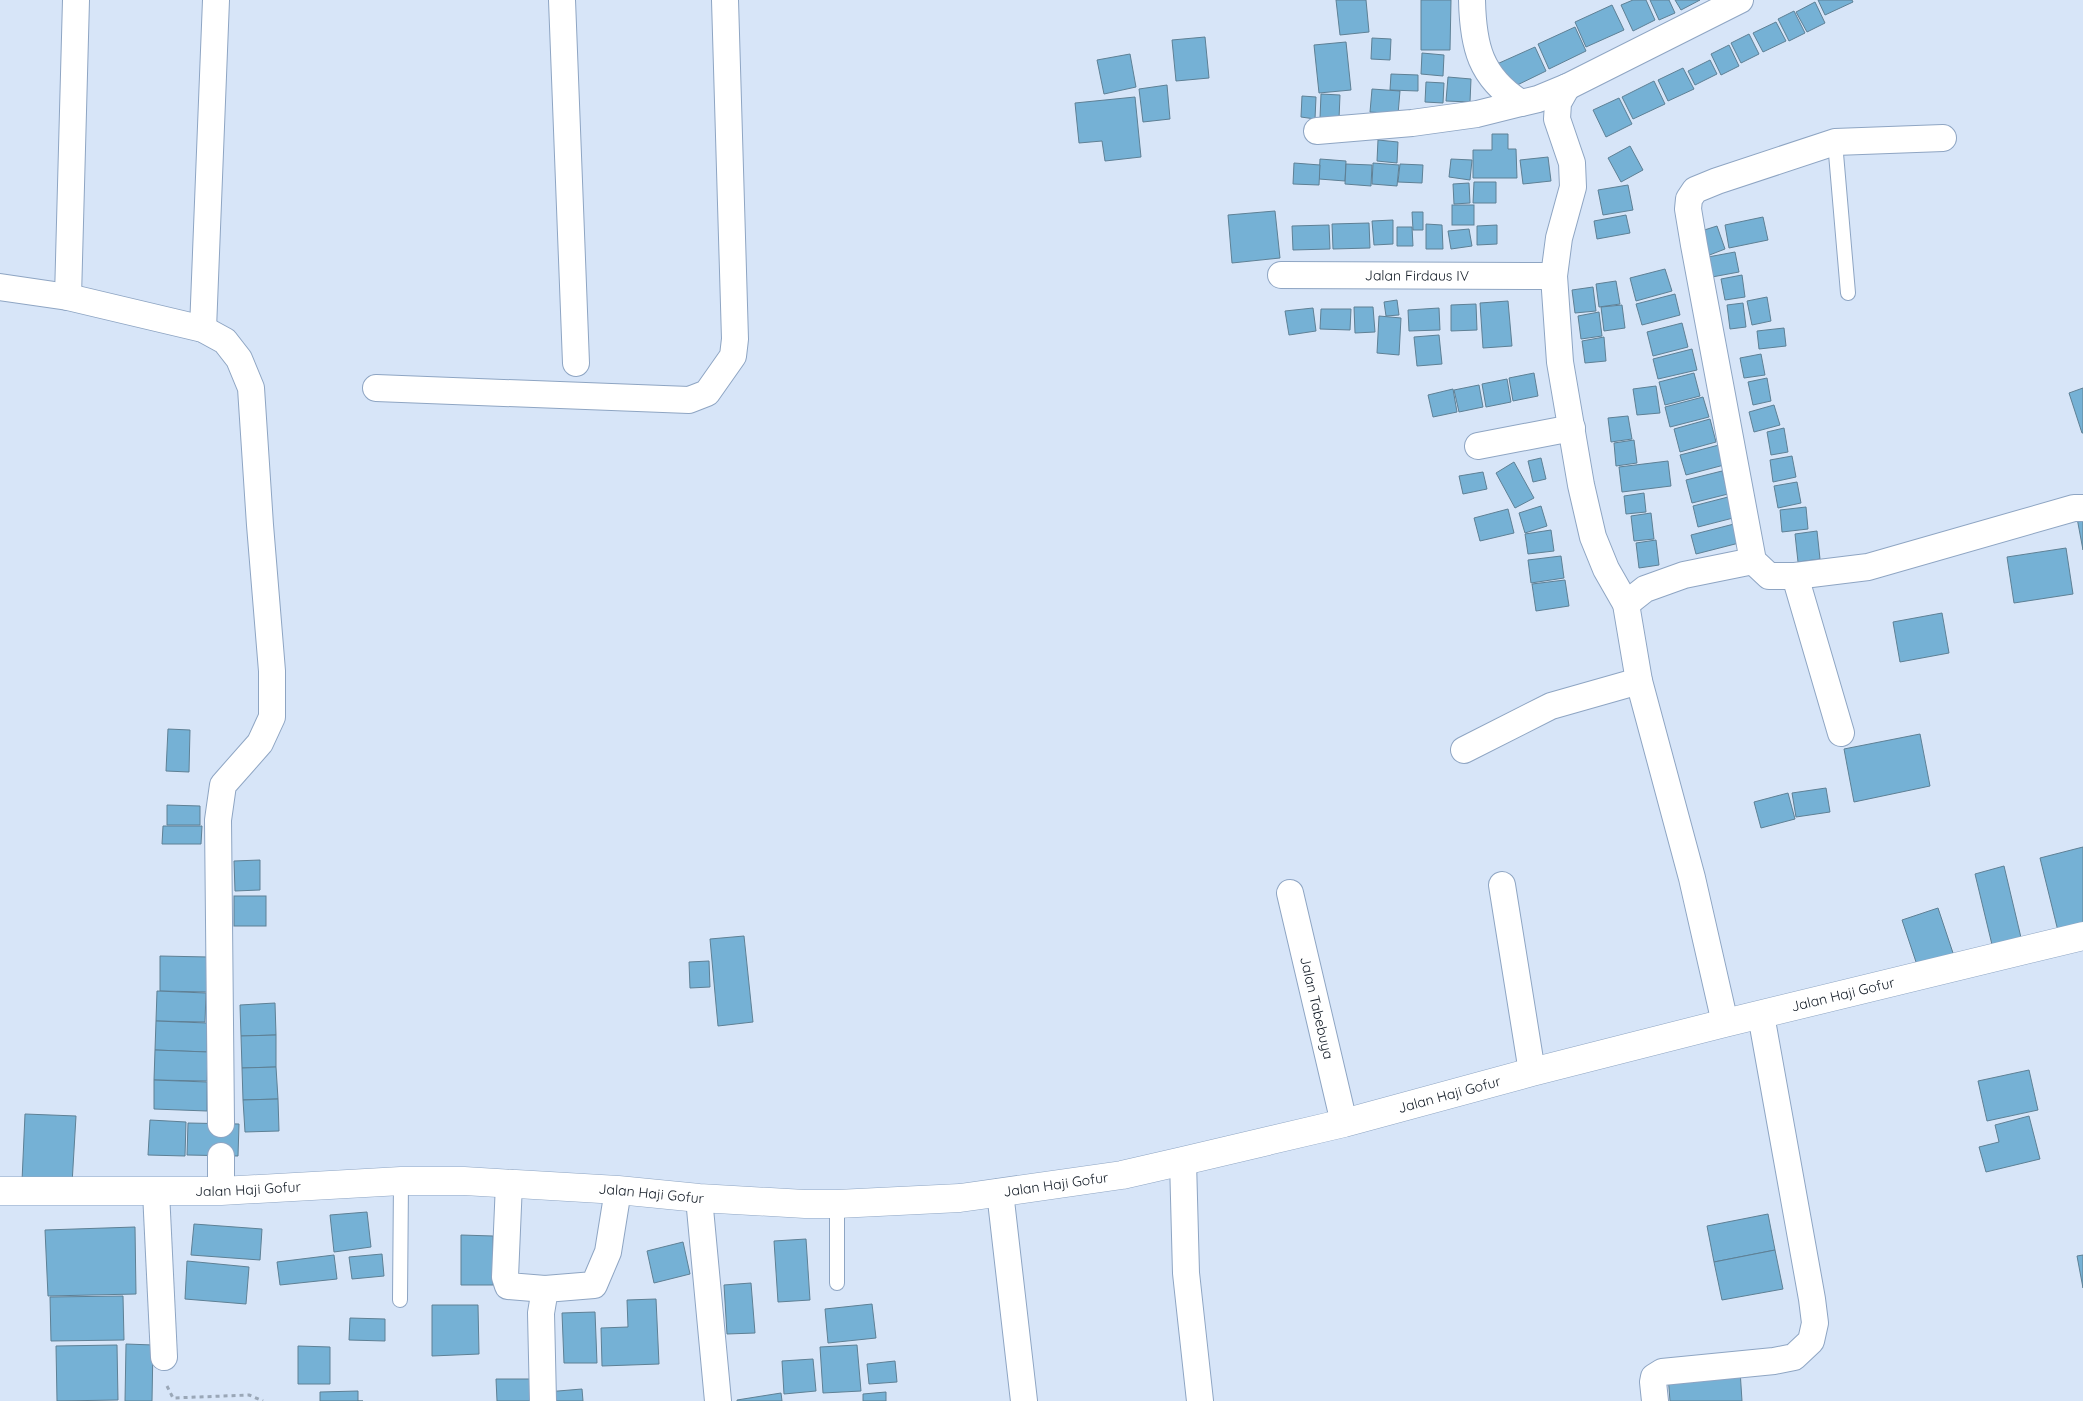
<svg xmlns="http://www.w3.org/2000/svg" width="2083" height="1401" font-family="Quicksand,sans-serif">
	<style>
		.building { fill: #75b1d5; stroke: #5e8095 }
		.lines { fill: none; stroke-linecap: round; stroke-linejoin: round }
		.lane-casing { stroke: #8ea5c3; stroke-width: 16 }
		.street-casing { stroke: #8ea5c3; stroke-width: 28 }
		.secondary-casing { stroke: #8ea5c3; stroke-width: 29 }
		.path { stroke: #9aa7b7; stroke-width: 3; stroke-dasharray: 4 4; stroke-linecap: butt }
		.lane { stroke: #fff; stroke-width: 14 }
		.street { stroke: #fff; stroke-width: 26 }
		.secondary { stroke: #fff; stroke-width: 28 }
		.labels { text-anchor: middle; stroke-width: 4.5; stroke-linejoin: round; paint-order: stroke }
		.street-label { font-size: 14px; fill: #0f1823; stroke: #fff }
	</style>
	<rect width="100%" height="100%" fill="#d7e5f8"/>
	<g class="building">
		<polygon points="1336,0 1366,0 1369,32 1340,35"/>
		<polygon points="1421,0 1451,0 1450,50 1421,50"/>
		<polygon points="1633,0 1646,0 1655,20 1633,31 1621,5"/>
		<polygon points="1650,0 1669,0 1675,13 1659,20"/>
		<polygon points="1675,0 1700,0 1681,10"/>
		<polygon points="1818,0 1852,0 1853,2 1825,15"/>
		<polygon points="1815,2 1825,23 1807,32 1796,12"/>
		<polygon points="1612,5 1624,30 1586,47 1575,22"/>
		<polygon points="1794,11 1805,33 1789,41 1778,19"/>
		<polygon points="1776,22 1786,41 1763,52 1753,33"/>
		<polygon points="1575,27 1586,51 1549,69 1538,44"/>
		<polygon points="1749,34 1759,54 1741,63 1731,43"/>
		<polygon points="1205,37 1209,78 1176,81 1172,40"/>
		<polygon points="1372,38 1391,39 1390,60 1371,59"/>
		<polygon points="1346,42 1351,90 1319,93 1314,45"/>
		<polygon points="1729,45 1739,66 1721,75 1711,54"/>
		<polygon points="1535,47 1546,71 1509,89 1497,64"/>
		<polygon points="1422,53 1444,55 1443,76 1421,74"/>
		<polygon points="1130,54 1136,87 1104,94 1097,60"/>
		<polygon points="1710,60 1717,74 1695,85 1688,71"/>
		<polygon points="1683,68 1694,89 1668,101 1658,80"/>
		<polygon points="1391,74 1418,75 1418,91 1390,90"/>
		<polygon points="1448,77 1471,79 1470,102 1446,101"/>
		<polygon points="1654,81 1665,104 1633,119 1622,97"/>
		<polygon points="1426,82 1444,83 1443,103 1425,102"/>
		<polygon points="1167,85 1170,119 1143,122 1139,89"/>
		<polygon points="1372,89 1400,91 1398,114 1370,112"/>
		<polygon points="1321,94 1340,95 1339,119 1320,118"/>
		<polygon points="1302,96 1316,97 1315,119 1301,117"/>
		<polygon points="1135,97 1141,157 1105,161 1102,141 1079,143 1075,103"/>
		<polygon points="1619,98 1632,124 1606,137 1593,110"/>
		<polygon points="1492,134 1508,134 1508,149 1516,149 1517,178 1473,178 1473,150 1492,150"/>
		<polygon points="1378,140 1398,142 1397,163 1377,161"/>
		<polygon points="1630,146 1643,170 1621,182 1608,158"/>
		<polygon points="1548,157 1551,181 1523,184 1520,160"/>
		<polygon points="1320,159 1346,161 1345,181 1319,179"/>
		<polygon points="1451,159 1472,160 1470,180 1449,177"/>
		<polygon points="1294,163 1320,165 1319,185 1293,184"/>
		<polygon points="1373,163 1399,165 1397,186 1372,184"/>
		<polygon points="1346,164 1372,165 1371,186 1345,184"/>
		<polygon points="1400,164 1423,165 1422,183 1398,182"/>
		<polygon points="1474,182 1496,182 1496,203 1473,203"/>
		<polygon points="1469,183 1470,203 1454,204 1453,184"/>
		<polygon points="1628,185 1633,210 1603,215 1598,190"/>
		<rect x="1452" y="205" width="22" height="20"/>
		<polygon points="1275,211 1280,258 1232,263 1228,215"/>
		<polygon points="1412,212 1423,212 1423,230 1413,230"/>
		<polygon points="1626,215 1630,233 1597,239 1594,221"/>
		<polygon points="1763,217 1768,240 1729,248 1725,225"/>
		<polygon points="1393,220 1393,244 1374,245 1372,221"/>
		<polygon points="1369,223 1370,248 1333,249 1332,224"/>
		<polygon points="1426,224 1442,225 1443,249 1426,249"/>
		<polygon points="1329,225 1330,249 1293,250 1292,226"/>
		<polygon points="1497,225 1497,244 1477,245 1477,226"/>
		<polygon points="1717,226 1725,249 1707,256 1698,232"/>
		<polygon points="1397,227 1412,227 1413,246 1397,246"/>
		<polygon points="1469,229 1472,246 1451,249 1448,231"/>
		<polygon points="1735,252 1739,272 1712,277 1708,257"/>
		<polygon points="1665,269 1672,291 1636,301 1630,278"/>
		<polygon points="1742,275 1745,297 1725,300 1721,279"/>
		<polygon points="1616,281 1620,304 1599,307 1596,284"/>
		<polygon points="1593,287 1596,311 1575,313 1572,290"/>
		<polygon points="1675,294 1680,315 1642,325 1636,304"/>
		<polygon points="1767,297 1771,321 1752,325 1747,301"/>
		<polygon points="1397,300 1399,315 1386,316 1384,302"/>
		<polygon points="1508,301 1512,346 1483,348 1480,303"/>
		<polygon points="1743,303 1746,327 1730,329 1727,305"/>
		<polygon points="1476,304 1477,330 1451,331 1451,305"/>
		<polygon points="1622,305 1625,328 1604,331 1601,307"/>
		<polygon points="1354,307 1373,307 1375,332 1355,333"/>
		<polygon points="1313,308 1316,331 1289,335 1285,311"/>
		<polygon points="1439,308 1440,330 1409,331 1408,310"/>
		<polygon points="1321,309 1351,309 1350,330 1320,329"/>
		<polygon points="1599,312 1602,336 1581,339 1578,316"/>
		<polygon points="1379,316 1401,318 1399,355 1377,353"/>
		<polygon points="1682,323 1688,347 1653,356 1647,332"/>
		<polygon points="1784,328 1786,346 1759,349 1757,331"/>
		<polygon points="1439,335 1442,364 1417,366 1414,337"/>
		<polygon points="1604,337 1606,361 1585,363 1582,341"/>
		<polygon points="1692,349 1697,370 1658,379 1653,359"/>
		<polygon points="1761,354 1765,375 1744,378 1740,358"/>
		<polygon points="1534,373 1538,396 1513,401 1509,378"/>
		<polygon points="1694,373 1700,396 1665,405 1659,382"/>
		<polygon points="1767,378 1771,401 1753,405 1748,382"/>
		<polygon points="1507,379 1511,402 1486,407 1482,384"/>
		<polygon points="1479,385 1483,407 1459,412 1454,390"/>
		<polygon points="1656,386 1660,413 1637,415 1633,389"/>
		<polygon points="2083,388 2083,433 2082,433 2069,393"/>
		<polygon points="1453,389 1457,412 1433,417 1428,395"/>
		<polygon points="1703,397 1709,417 1670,427 1665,407"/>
		<polygon points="1774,405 1780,425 1754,432 1749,412"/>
		<polygon points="1628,416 1632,439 1611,442 1608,418"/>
		<polygon points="1710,419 1716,442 1680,452 1674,429"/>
		<polygon points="1784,428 1788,452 1771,455 1767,432"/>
		<polygon points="1634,440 1637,463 1616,466 1614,443"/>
		<polygon points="1719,445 1724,465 1686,475 1680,455"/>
		<polygon points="1792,456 1796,477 1773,482 1770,460"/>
		<polygon points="1541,458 1546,479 1533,482 1528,461"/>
		<polygon points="1668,461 1671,486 1622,492 1619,467"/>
		<polygon points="1514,462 1534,498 1515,508 1496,473"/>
		<polygon points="1722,471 1728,494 1692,503 1686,480"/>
		<polygon points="1483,472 1487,489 1463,494 1459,476"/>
		<polygon points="1797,482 1801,503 1778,508 1774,486"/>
		<polygon points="1644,493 1646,512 1626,514 1624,496"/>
		<polygon points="1732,496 1737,517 1698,527 1693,506"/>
		<polygon points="1541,506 1547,526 1525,533 1519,513"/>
		<polygon points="1806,507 1808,529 1782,532 1780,510"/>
		<polygon points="1508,509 1514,533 1480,541 1474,518"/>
		<polygon points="1651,513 1654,539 1634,541 1631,516"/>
		<polygon points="2083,517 2083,550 2077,518"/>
		<polygon points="1734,524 1739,543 1696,554 1691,535"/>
		<polygon points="1551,530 1554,551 1528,554 1525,534"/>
		<polygon points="1817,531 1820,559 1798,562 1795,534"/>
		<polygon points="1656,540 1659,565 1639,568 1636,543"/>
		<polygon points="2066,548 2073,594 2014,603 2007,557"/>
		<polygon points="1561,556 1564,578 1531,583 1528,560"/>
		<polygon points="1565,580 1569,606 1536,611 1532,584"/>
		<polygon points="1942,613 1949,653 1900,662 1893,622"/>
		<polygon points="168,729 190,730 189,772 166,771"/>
		<polygon points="1920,734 1930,786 1854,802 1844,749"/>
		<polygon points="1826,788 1830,812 1796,817 1792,793"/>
		<polygon points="1788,793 1795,819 1761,828 1754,802"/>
		<polygon points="167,805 200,806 200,825 167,825"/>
		<polygon points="163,826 202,826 201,844 162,844"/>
		<polygon points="2083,847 2083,925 2058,931 2040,858"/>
		<polygon points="260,860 260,890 235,891 234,861"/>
		<polygon points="2004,866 2023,946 1994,953 1975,874"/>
		<rect x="234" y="896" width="32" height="30"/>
		<polygon points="1938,908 1955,959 1919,971 1902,920"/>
		<polygon points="744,936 753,1022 718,1026 710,939"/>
		<polygon points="160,956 208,957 207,992 160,991"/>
		<polygon points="709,961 710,987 690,988 689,962"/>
		<polygon points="157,991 206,993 205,1022 156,1021"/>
		<polygon points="275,1003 276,1035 241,1036 240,1005"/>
		<polygon points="156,1021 207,1023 207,1052 155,1050"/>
		<polygon points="276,1035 276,1067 242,1068 241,1036"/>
		<polygon points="155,1050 208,1052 207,1081 154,1080"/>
		<polygon points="276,1067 278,1099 243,1100 242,1068"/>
		<polygon points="2029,1070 2038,1110 1987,1121 1978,1081"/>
		<polygon points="154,1080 207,1082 207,1111 154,1109"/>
		<polygon points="278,1099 279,1131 245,1132 243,1100"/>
		<polygon points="25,1114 76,1116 72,1184 22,1181"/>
		<polygon points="2029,1116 2040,1159 1986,1172 1979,1147 1999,1142 1995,1125"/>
		<polygon points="150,1120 186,1122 185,1156 148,1155"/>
		<polygon points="188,1123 239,1124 238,1156 187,1155"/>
		<polygon points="367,1212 371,1247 334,1252 330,1215"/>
		<polygon points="1768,1214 1775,1250 1714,1262 1707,1226"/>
		<polygon points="194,1224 262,1229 260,1260 191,1255"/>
		<polygon points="135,1227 136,1294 48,1296 45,1230"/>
		<polygon points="461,1235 493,1236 493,1285 461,1285"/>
		<polygon points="806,1239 810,1300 778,1302 774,1241"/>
		<polygon points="683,1242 690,1274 654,1283 647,1251"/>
		<polygon points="1775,1250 1783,1289 1722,1300 1714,1262"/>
		<polygon points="382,1254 384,1276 352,1279 349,1257"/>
		<polygon points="334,1255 337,1279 280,1285 277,1262"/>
		<polygon points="2083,1255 2083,1288 2077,1256"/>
		<polygon points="187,1261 249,1267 246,1304 185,1299"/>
		<polygon points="751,1283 755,1333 727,1334 724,1285"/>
		<polygon points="123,1296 124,1340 51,1341 50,1297"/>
		<polygon points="656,1299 659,1364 602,1366 601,1328 628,1327 627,1300"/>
		<polygon points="872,1304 876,1338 828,1343 825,1309"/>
		<polygon points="432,1305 478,1305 479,1354 432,1356"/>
		<polygon points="595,1312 597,1363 564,1363 562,1313"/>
		<polygon points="350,1318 385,1319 385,1341 349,1340"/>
		<polygon points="126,1344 153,1345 152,1401 125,1401"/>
		<polygon points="117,1345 118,1400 57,1401 56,1346"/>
		<polygon points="857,1345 861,1391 823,1393 820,1347"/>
		<polygon points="298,1346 330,1347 330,1384 298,1384"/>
		<polygon points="813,1359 816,1391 784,1394 782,1361"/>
		<polygon points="895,1361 897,1382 869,1384 867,1364"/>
		<polygon points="1740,1370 1742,1401 1670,1401 1668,1375"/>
		<polygon points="496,1379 535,1379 536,1401 497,1401"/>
		<polygon points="582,1389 583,1401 547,1401 546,1392"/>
		<polygon points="358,1391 358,1401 363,1401 320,1401 320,1392"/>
		<polygon points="886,1392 886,1401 863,1401 863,1394"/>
		<polygon points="781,1393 782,1401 737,1401 737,1400"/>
	</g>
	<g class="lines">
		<g class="lane-casing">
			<g id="lane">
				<polyline points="1835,142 1848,293"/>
				<polyline points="837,1204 837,1283"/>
				<polyline points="400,1300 401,1181"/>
			</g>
		</g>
		<g class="street-casing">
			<g id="street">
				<polyline points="562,0 576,363"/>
				<path d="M1472,0C1473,46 1480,77 1521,103L1538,99L1567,87L1740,0"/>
				<polyline points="1567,87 1558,103 1557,119 1572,163 1573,187 1559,238 1554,276 1560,362 1581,485 1593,537 1606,569 1626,604 1639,681 1692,878 1725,1023"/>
				<polyline points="1317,131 1412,123 1477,114 1521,103"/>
				<path id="s1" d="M1281,275L1554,276"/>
				<polyline points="0,287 68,297 203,329 225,341 239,359 251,388 260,525 272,671 272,717 260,743 223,785 218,820 221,1124"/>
				<polyline points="68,297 76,0"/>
				<polyline points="203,329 216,0"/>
				<polyline points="376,388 689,400 707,393 733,356 735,339 725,0"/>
				<polyline points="1478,446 1572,428"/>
				<polyline points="1795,576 1868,567 2074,508 2083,508"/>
				<polyline points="1626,604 1645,589 1684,575 1753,561"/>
				<polyline points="1841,733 1795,576 1769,576 1753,561 1694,245 1688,209 1689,199 1695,190 1717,181 1835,142 1943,138"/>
				<polyline points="1464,750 1551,706 1639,681"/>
				<polyline points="1502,885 1532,1072"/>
				<path id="s2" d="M1290,893L1344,1123"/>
				<polyline points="221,1156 221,1191"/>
				<polyline points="1183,1161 1186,1273 1200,1401"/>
				<polyline points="509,1183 505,1277 508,1286 545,1289"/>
				<polyline points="156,1192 164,1357"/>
				<polyline points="1000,1192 1024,1401"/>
				<polyline points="699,1198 718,1401"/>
				<polyline points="543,1401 541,1313 545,1289 594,1285 608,1252 618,1190"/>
				<polyline points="1655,1401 1653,1382 1654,1377 1662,1372 1774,1361 1794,1357 1811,1341 1815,1323 1812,1299 1761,1015"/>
			</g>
		</g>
		<g class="secondary-casing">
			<g id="secondary">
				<path id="s3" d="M0,1191H221L401,1181H464L618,1190L699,1198L805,1204H837L960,1198L1122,1175L1183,1161L1344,1123L1532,1072L1725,1023L2083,936"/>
			</g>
		</g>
		<polyline class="path" points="167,1386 173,1398 249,1395 263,1401"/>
		<use href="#lane" class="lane"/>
		<use href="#street" class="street"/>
		<use href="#secondary" class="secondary"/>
	</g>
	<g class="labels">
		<g class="street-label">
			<text dy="5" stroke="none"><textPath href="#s1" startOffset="136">Jalan Firdaus IV</textPath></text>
			<text dy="5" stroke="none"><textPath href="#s3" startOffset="1868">Jalan Haji Gofur</textPath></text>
			<text dy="5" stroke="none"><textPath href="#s2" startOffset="118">Jalan Tabebuya</textPath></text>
			<text dy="5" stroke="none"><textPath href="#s3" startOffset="1462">Jalan Haji Gofur</textPath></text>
			<text dy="5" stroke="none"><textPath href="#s3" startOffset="1058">Jalan Haji Gofur</textPath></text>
			<text dy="5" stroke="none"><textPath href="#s3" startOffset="248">Jalan Haji Gofur</textPath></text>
			<text dy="5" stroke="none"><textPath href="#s3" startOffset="652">Jalan Haji Gofur</textPath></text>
		</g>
	</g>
</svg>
